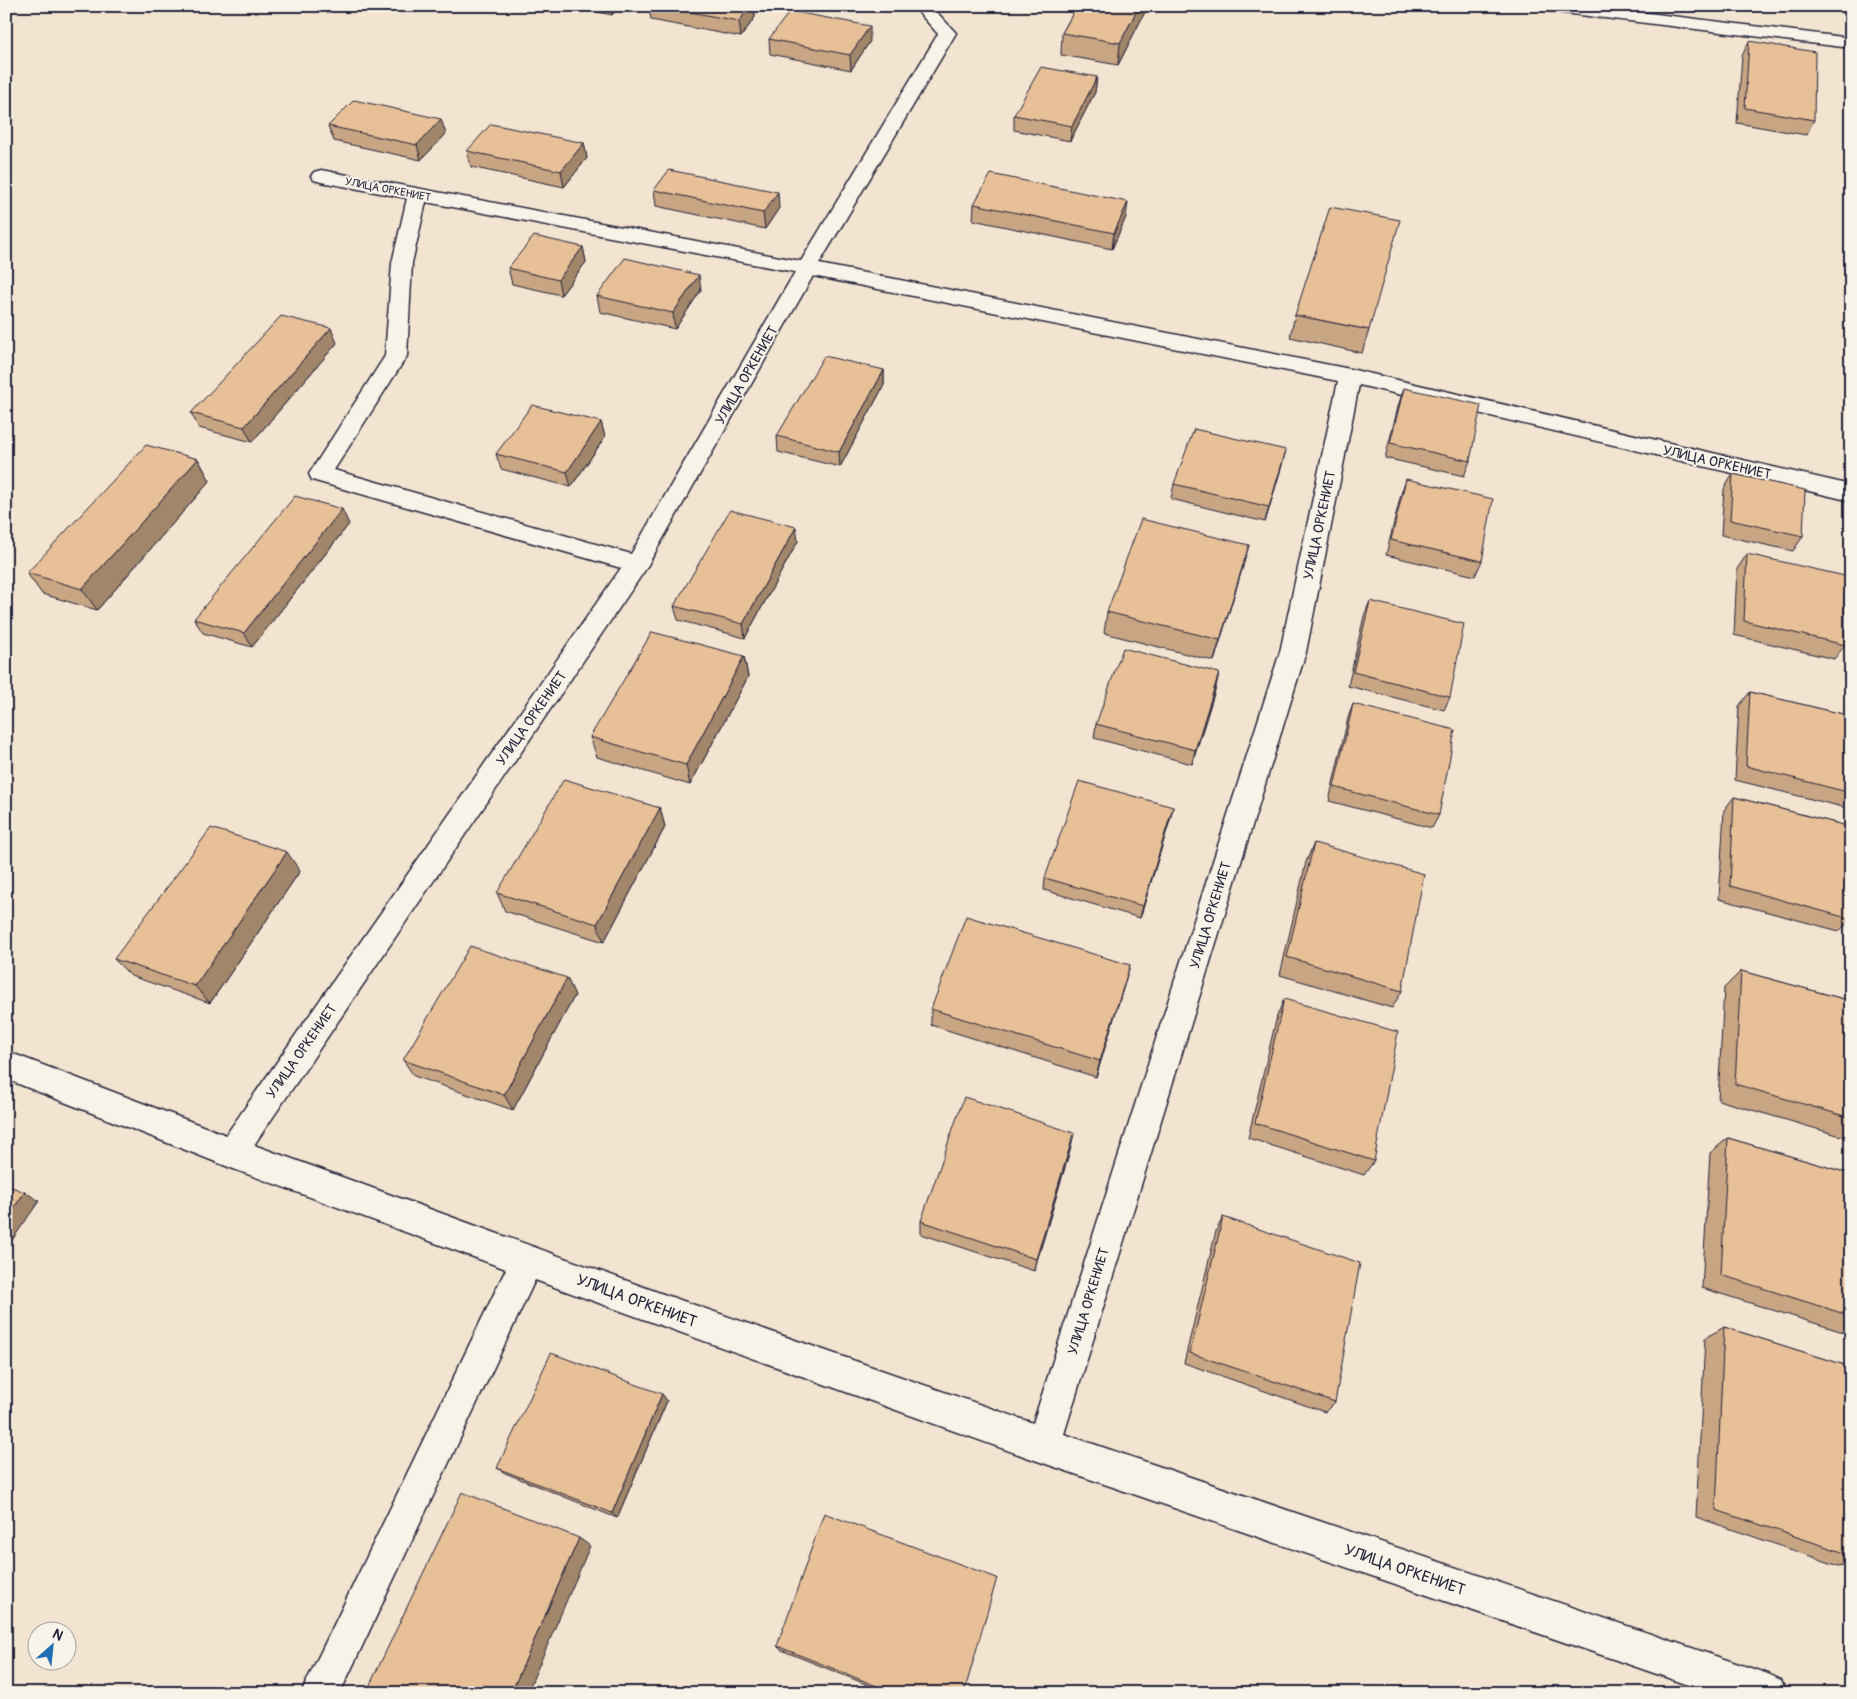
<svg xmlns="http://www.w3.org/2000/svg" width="1857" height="1699" font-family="Pangolin,sans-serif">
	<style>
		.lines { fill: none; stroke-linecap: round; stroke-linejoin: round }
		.minor-casing { stroke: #22223b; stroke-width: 3 }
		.minor { fill: #f7f3e8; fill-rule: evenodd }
		.wall { fill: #c8a583; stroke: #22223b }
		.shaded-wall { fill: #a2866a; stroke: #22223b }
		.building { fill: #e8c098; stroke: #22223b }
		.labels { text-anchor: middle; stroke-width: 4; stroke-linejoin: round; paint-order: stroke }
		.far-street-label { font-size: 11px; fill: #22223b; stroke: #f7f3e8 }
		.street-label { font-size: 14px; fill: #22223b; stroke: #f7f3e8 }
		.near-street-label { font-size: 16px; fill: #22223b; stroke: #f7f3e8 }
	</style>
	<rect width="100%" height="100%" fill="#f2e4d0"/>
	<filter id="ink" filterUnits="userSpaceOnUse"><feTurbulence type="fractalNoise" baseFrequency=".02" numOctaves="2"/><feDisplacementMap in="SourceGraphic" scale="10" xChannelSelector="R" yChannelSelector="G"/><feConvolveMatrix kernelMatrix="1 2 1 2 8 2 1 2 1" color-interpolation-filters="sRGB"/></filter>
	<g filter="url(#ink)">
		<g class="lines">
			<g class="minor-casing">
				<g id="minor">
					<path d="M913,6H931L956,33L819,264L1350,369L1851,485V501L1359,385L1306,652L1064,1434L1768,1674L1781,1680L1787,1693H1712L1043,1463L535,1280L340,1693H301L506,1269L231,1168L6,1079V1051L226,1135L621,568L312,480L309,474L385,356L392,263L407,198L321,182L314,180L311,176L314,172L321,170L801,261L938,34ZM426,202L795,272L631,554L334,470L407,356L412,263ZM813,276L1338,381L1280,652L1033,1423L663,1294L254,1145L645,570Z"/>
					<polygon points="1539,6 1591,6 1851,38 1851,48 1547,11 1541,10"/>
				</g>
			</g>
			<use href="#minor" class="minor"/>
		</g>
		<g class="wall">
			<polygon points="568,6 619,6 612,15"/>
			<polygon points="649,6 754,6 755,17 741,37 651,20"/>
			<polygon points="1077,6 1148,6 1118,65 1061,55 1062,33"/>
			<polygon points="769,39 870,41 851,70 770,54"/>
			<polygon points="1749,41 1814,120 1806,135 1737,123 1742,56"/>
			<polygon points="1097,77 1095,92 1070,141 1014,130 1014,115"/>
			<polygon points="328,126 446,134 421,160 334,141"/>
			<polygon points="584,143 587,158 564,187 471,167 467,151"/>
			<polygon points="654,190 779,208 765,229 656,206"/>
			<polygon points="974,204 1126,217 1112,249 973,220"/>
			<polygon points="583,247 586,262 561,295 512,284 508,268"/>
			<polygon points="701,290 675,329 600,312 597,296"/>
			<polygon points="1295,315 1369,330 1362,353 1290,337"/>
			<polygon points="337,343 252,442 199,428 191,413"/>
			<polygon points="884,370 884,385 840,467 778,452 777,436"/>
			<polygon points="1404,388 1470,461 1464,476 1385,458 1399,403"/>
			<polygon points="601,422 605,437 571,487 501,469 496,454"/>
			<polygon points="198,459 210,481 97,610 42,594 27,573"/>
			<polygon points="1282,465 1265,522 1171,499 1174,484"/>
			<polygon points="1733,474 1803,536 1793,551 1721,535 1724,489"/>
			<polygon points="1406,479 1482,561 1475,576 1386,555 1401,494"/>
			<polygon points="349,524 252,647 203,633 194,619"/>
			<polygon points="798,541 745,638 678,620 674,606"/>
			<polygon points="1747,554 1845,645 1834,659 1734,635 1737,569"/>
			<polygon points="1243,566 1214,661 1104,633 1107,612"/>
			<polygon points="1370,601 1450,697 1444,710 1348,686 1364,616"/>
			<polygon points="744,656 748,677 690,785 597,757 590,737"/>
			<polygon points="1216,687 1192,764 1094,738 1096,724"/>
			<polygon points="1750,692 1851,716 1851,809 1735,780 1739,706"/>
			<polygon points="1353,704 1439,815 1432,828 1329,801 1348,718"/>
			<polygon points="1734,797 1851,827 1851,920 1839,931 1719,899 1724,810"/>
			<polygon points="1173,807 1170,820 1140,918 1044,890 1045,878"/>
			<polygon points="660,808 665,827 604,942 505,911 497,893"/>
			<polygon points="1314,843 1402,991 1392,1008 1280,975 1306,862"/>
			<polygon points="300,871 210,1003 131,976 114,959"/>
			<polygon points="1741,971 1851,1001 1851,1139 1718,1100 1724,988"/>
			<polygon points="1125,982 1096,1077 931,1025 931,1009"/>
			<polygon points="575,995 513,1110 414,1076 403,1060"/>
			<polygon points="1284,999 1374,1161 1364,1175 1248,1138 1277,1016"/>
			<polygon points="1728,1138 1851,1174 1851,1328 1843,1332 1702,1288 1710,1153"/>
			<polygon points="1071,1147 1034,1271 921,1234 921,1221"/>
			<polygon points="1223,1217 1335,1402 1325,1412 1184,1363 1216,1231"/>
			<polygon points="1724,1327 1851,1367 1851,1563 1839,1566 1696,1517 1705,1338"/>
			<polygon points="662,1394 667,1401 617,1518 505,1473 497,1468"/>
			<polygon points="777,1646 964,1693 888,1693 781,1650"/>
		</g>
		<g class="shaded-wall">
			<polygon points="611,6 619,6 612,15"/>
			<polygon points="751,6 754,6 755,17 741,37 739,21"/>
			<polygon points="1139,6 1148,6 1118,65 1120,43"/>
			<polygon points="870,26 870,41 851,70 850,55"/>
			<polygon points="1097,77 1095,92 1070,141 1072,126"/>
			<polygon points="441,119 446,134 421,160 417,145"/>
			<polygon points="584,143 587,158 564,187 561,171"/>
			<polygon points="778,192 779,208 765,229 763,213"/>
			<polygon points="1128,202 1126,217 1112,249 1114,233"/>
			<polygon points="583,247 586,262 561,295 558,280"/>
			<polygon points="699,275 701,290 675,329 673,313"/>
			<polygon points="331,328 337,343 252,442 244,427"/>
			<polygon points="884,370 884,385 840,467 839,452"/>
			<polygon points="601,422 605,437 571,487 567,472"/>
			<polygon points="1286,450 1282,465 1265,522 1269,507"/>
			<polygon points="198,459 210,481 97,610 82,589"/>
			<polygon points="342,509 349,524 252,647 244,633"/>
			<polygon points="796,527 798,541 745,638 743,624"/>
			<polygon points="1249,545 1243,566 1214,661 1220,640"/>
			<polygon points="744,656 748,677 690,785 686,765"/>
			<polygon points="1219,673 1216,687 1192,764 1195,750"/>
			<polygon points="1173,807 1170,820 1140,918 1143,906"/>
			<polygon points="660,808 665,827 604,942 597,924"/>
			<polygon points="287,852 300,871 210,1003 195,986"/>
			<polygon points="1130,965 1125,982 1096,1077 1100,1061"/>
			<polygon points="567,978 575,995 513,1110 504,1095"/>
			<polygon points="1074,1133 1071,1147 1034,1271 1036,1259"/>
			<polygon points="25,1192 39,1201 6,1249 6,1219"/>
			<polygon points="662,1394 667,1401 617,1518 612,1513"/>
			<polygon points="579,1538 590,1546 527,1693 511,1693"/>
		</g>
		<g class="building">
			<polygon points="657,6 751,6 739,21"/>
			<polygon points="1077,6 1139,6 1120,43 1062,33"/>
			<polygon points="790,11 870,26 850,55 769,39"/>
			<polygon points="1749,41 1815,52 1814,120 1745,108"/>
			<polygon points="1041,67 1097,77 1072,126 1014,115"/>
			<polygon points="354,100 441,119 417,145 328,126"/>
			<polygon points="491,124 584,143 561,171 467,151"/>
			<polygon points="669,170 778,192 763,213 654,190"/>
			<polygon points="991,174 1128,202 1114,233 974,204"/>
			<polygon points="1330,207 1400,220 1369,330 1295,315"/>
			<polygon points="534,236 583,247 558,280 508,268"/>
			<polygon points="625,258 699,275 673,313 597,296"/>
			<polygon points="281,316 331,328 244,427 191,413"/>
			<polygon points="824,356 884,370 839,452 777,436"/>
			<polygon points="1404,388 1481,405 1470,461 1390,443"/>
			<polygon points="532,405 601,422 567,472 496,454"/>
			<polygon points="1194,429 1286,450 1269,507 1174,484"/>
			<polygon points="146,445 198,459 82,589 27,573"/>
			<polygon points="1733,474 1805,490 1803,536 1730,520"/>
			<polygon points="1406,479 1493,499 1482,561 1391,540"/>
			<polygon points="295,496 342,509 244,633 194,619"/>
			<polygon points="730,510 796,527 743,624 674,606"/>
			<polygon points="1141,519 1249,545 1220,640 1107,612"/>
			<polygon points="1747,554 1845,576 1845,645 1744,621"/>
			<polygon points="1370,601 1464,624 1450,697 1353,672"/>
			<polygon points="652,632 744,656 686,765 590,737"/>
			<polygon points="1123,648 1219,673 1195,750 1096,724"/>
			<polygon points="1750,692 1851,716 1851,793 1746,766"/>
			<polygon points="1353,704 1455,730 1439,815 1334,787"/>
			<polygon points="564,779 660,808 597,924 497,893"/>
			<polygon points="1079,781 1173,807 1143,906 1045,878"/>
			<polygon points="1734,797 1851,827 1851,919 1730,886"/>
			<polygon points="211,828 287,852 195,986 114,959"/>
			<polygon points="1314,843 1424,874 1402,991 1287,957"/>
			<polygon points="966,916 1130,965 1100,1061 931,1009"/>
			<polygon points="470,946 567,978 504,1095 403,1060"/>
			<polygon points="1741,971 1851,1001 1851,1118 1735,1084"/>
			<polygon points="1284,999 1398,1032 1374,1161 1255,1123"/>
			<polygon points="964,1097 1074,1133 1036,1259 921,1221"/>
			<polygon points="1728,1138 1851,1174 1851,1316 1721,1275"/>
			<polygon points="6,1185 25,1192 6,1219"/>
			<polygon points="1223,1217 1360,1263 1335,1402 1190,1353"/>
			<polygon points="1724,1327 1851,1367 1851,1555 1716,1510"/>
			<polygon points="551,1353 662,1394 612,1513 497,1468"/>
			<polygon points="462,1492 579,1538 511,1693 366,1693"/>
			<polygon points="824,1513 997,1578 964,1693 894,1693 777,1646"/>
		</g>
	</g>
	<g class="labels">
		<g class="far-street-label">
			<text transform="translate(388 189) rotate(11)" y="4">УЛИЦА ОРКЕНИЕТ</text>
		</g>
		<g class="street-label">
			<text transform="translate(746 375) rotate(-60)" y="5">УЛИЦА ОРКЕНИЕТ</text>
			<text transform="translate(1717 462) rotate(13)" y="5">УЛИЦА ОРКЕНИЕТ</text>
			<text transform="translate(1319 525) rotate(-78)" y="5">УЛИЦА ОРКЕНИЕТ</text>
			<text transform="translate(531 718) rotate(-55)" y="5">УЛИЦА ОРКЕНИЕТ</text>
			<text transform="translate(1210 915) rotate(-73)" y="5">УЛИЦА ОРКЕНИЕТ</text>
			<text transform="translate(301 1051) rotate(-55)" y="5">УЛИЦА ОРКЕНИЕТ</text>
			<text transform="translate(1088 1301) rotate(-73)" y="5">УЛИЦА ОРКЕНИЕТ</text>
		</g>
		<g class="near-street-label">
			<text transform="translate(637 1300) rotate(20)" y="6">УЛИЦА ОРКЕНИЕТ</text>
			<text transform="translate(1405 1569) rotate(19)" y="6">УЛИЦА ОРКЕНИЕТ</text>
		</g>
	</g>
	<rect width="1857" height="1699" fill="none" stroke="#f7f3e8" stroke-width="25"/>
	<rect x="12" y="12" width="1832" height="1674" fill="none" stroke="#22223b" stroke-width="2" filter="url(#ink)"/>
	<g transform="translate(52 1646) rotate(27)"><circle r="24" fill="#f7f3e8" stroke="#a29fa3"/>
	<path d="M0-4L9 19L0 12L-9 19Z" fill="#1f6fb2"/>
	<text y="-8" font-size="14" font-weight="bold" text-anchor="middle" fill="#22223b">N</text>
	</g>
</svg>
